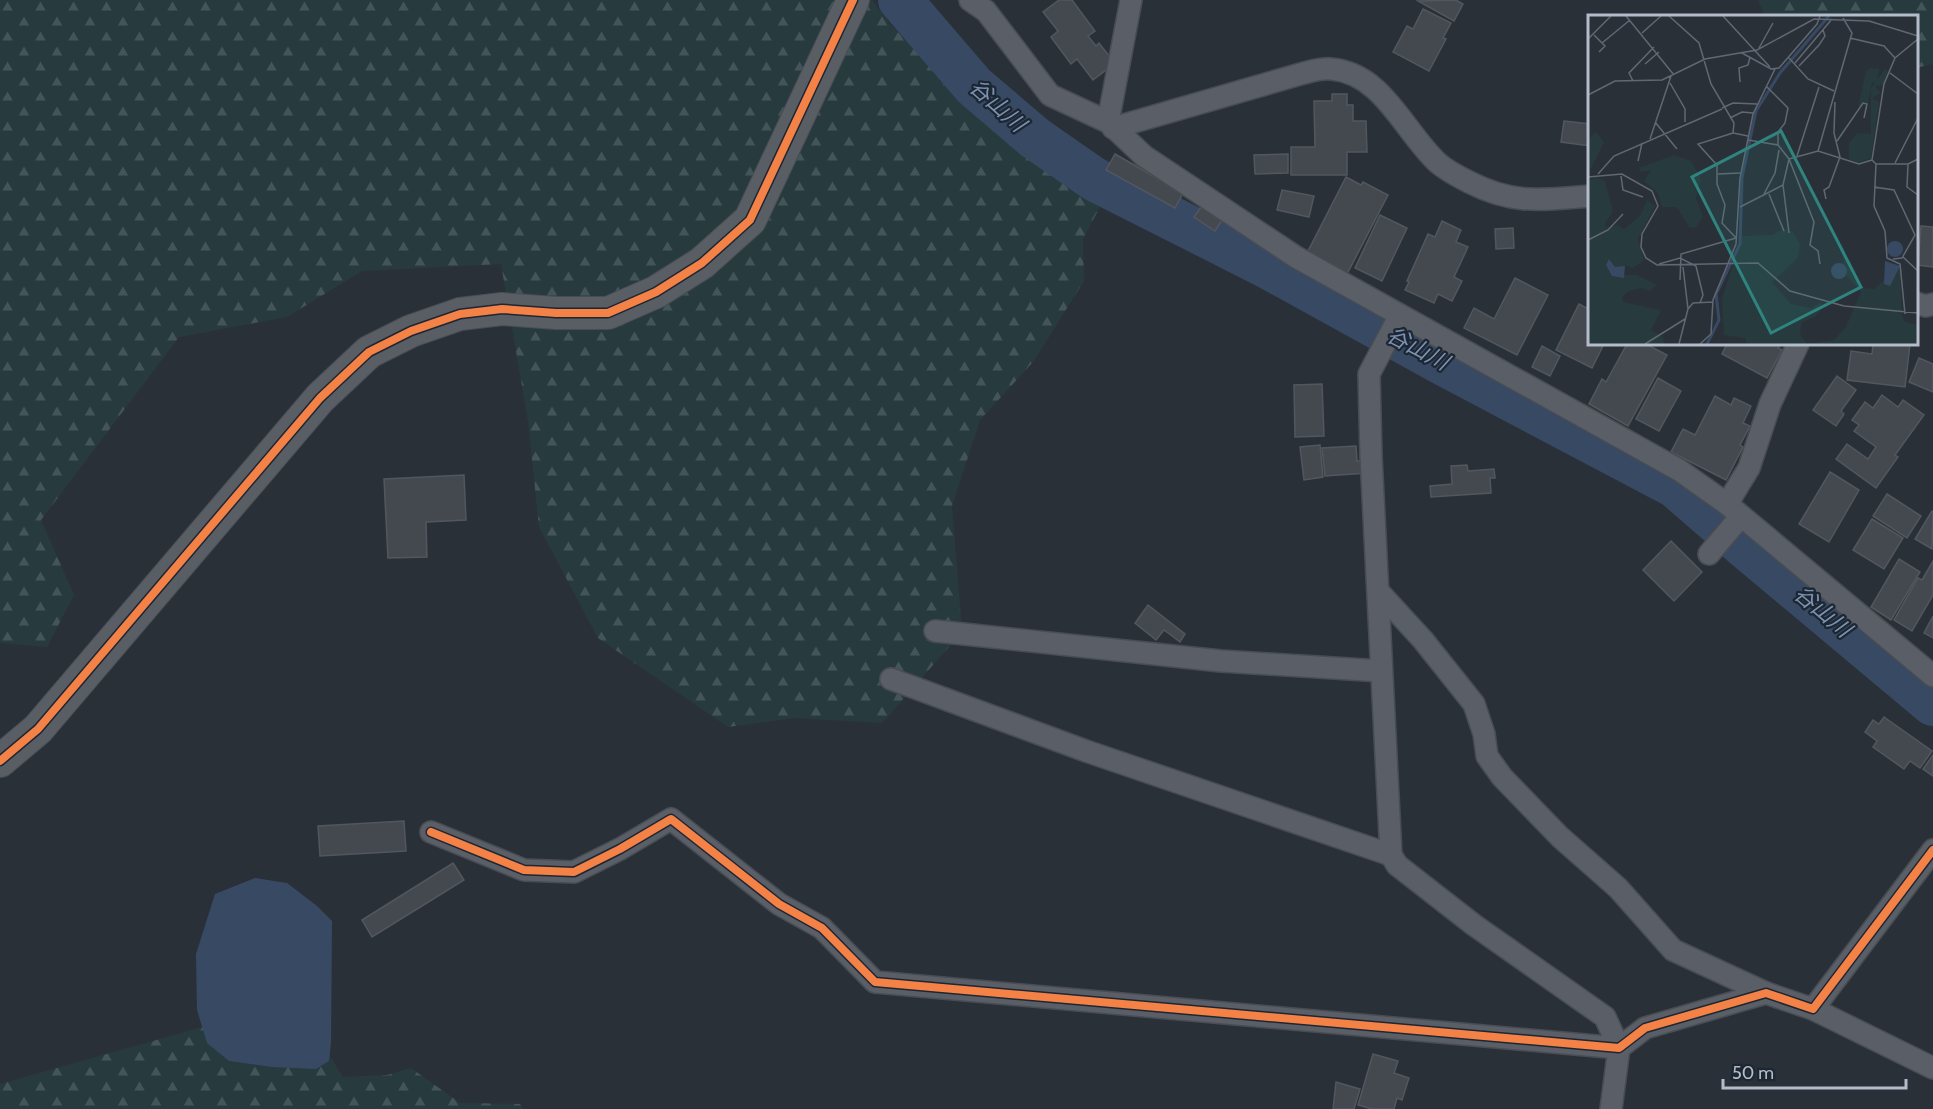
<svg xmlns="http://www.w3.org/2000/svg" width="1933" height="1109" font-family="Cabin,'Noto Sans JP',sans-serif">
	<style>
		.forest { fill: url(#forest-firs) }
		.water { fill: #384963 }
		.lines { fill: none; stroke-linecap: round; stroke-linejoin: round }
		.river { stroke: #384963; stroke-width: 44 }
		.building { fill: #444950; stroke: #52575f; stroke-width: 1.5 }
		.street-casing { stroke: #484c53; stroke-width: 24 }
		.secondary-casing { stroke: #484c53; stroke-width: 34 }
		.street { stroke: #5a5e66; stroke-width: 21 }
		.secondary { stroke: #595d64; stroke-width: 32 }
		.cycleway-casing { stroke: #1d2633; stroke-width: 11 }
		.cycleway { stroke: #f48246; stroke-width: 8 }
		.labels { text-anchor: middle; stroke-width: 4.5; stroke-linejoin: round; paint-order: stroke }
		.water-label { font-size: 22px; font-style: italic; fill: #7c92b1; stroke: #1d2633 }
		.inset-river { fill: none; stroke: #384963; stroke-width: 3 }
		.inset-road { fill: none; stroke: #616872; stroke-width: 1.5 }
		.view { fill: #308480; fill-opacity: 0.15; stroke: #308480; stroke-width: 3 }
		.inset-edge { fill: none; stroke: #b4bcc9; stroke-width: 3 }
	</style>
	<defs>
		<pattern id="forest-firs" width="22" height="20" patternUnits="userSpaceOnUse" patternTransform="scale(1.5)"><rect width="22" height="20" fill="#273a3e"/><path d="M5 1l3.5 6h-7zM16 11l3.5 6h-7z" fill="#445559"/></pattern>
	</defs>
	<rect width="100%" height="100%" fill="#2a3038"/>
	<g class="forest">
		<polygon points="0,0 872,0 890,24 946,82 1009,142 1104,199 1083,239 1084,281 1033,362 980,420 952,506 962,632 882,723 795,718 728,727 598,638 539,527 528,421 501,264 362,271 287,317 179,337 41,520 74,595 47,647 0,643"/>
		<polygon points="1758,0 1933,0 1933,65 1931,64 1917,68 1916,16 1765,16"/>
		<polygon points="295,1001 343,1077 387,1075 411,1068 460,1103 520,1104 523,1109 0,1109 0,1084"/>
	</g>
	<polygon class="water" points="255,878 287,883 317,906 332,921 331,1042 329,1061 316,1069 272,1067 229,1061 207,1043 197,1010 196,954 215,894"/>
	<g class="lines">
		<polyline class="river" points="900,0 974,86 1035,138 1094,179 1266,266 1442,363 1675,486 1744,546 1933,704"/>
	</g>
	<g class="building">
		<polygon points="1059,0 1072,0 1095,31 1088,36 1096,46 1099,43 1115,63 1093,80 1077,59 1071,64 1051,37 1058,31 1043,12"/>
		<polygon points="1456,0 1463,4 1454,21 1418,1"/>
		<polygon points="1423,9 1451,23 1443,38 1446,39 1429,71 1393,52 1407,26 1413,29"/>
		<polygon points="1332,94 1347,94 1347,105 1353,105 1353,121 1366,121 1367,152 1347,152 1347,175 1291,175 1291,147 1315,147 1314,101 1332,101"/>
		<polygon points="1564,121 1590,124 1590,146 1561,142"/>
		<polygon points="1115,154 1183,193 1175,208 1106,170"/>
		<polygon points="1288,154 1288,173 1255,174 1254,155"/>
		<polygon points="1346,177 1361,185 1363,182 1388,195 1347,274 1307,253"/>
		<polygon points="1282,190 1314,196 1309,217 1277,210"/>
		<polygon points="1201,207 1222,220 1215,231 1194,217"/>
		<polygon points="1380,215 1407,228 1382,281 1355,268"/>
		<polygon points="1442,221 1461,230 1456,242 1468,247 1454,277 1462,281 1452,301 1438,294 1434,303 1405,290 1409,282 1407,281 1428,234 1435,237"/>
		<polygon points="1921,226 1933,227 1933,267 1918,265"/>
		<polygon points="1513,228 1514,248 1496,249 1495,229"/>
		<polygon points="1515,278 1548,295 1517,355 1464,328 1474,308 1494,319"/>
		<polygon points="1579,304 1590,310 1590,344 1604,344 1592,368 1556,350"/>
		<polygon points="1627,344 1646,344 1667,355 1628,426 1589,404 1602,379 1606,382"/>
		<polygon points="1727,344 1781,344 1778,348 1782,350 1767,378 1722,354"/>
		<polygon points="1873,344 1910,344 1905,387 1847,380 1851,351 1872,354"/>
		<polygon points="1542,346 1560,356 1550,376 1532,367"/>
		<polygon points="1919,358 1933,364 1933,392 1909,382"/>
		<polygon points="1837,376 1856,390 1841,411 1844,414 1836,426 1813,410"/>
		<polygon points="1658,378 1681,391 1659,431 1636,419"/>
		<polygon points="1322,384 1324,436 1295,437 1294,385"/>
		<polygon points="1882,395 1898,407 1903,400 1924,415 1895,455 1898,457 1876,488 1836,459 1847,444 1868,459 1876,447 1854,431 1859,425 1852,420 1865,402 1873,408"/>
		<polygon points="1715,396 1731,405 1734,398 1751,406 1743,423 1750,426 1740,445 1743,447 1726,480 1671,452 1683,429 1695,435"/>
		<polygon points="1320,445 1323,477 1304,480 1300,447"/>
		<polygon points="1356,446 1357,461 1366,460 1367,473 1325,476 1322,448"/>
		<polygon points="1467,465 1468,471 1494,469 1495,478 1490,478 1491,493 1431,497 1430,486 1452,484 1451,466"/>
		<polygon points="1830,472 1859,490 1829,542 1799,524"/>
		<polygon points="464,475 466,520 426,522 427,557 388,558 384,479"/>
		<polygon points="1887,494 1921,516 1907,538 1873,516"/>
		<polygon points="1932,511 1933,512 1932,549 1915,539"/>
		<polygon points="1872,519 1903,538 1884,569 1853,550"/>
		<polygon points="1671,541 1702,572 1674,601 1643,570"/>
		<polygon points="1899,559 1920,572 1891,620 1871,607"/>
		<polygon points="1933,561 1933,595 1912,631 1894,620 1918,578 1922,580"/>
		<polygon points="1148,605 1185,634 1180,642 1164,630 1156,640 1135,623"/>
		<polygon points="1933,616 1933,638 1924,633"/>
		<polygon points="1884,717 1932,751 1920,768 1910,761 1904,769 1873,747 1877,741 1865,732 1873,720 1879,724"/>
		<polygon points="1933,755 1933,776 1923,769"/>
		<polygon points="404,821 406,851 320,856 318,826"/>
		<polygon points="453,863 464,880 372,937 362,920"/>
		<polygon points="1373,1054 1398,1061 1394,1073 1409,1078 1402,1100 1397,1098 1394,1109 1372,1109 1358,1105"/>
		<polygon points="1336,1082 1360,1089 1354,1109 1333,1109"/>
	</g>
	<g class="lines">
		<g class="street-casing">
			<g id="street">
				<polyline points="970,0 986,11 1050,95 1108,122 1144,156 1296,257 1679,470 1727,504 1933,676"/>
				<polyline points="1108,122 1131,0"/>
				<path d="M1113,128L1304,73C1312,71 1322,68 1331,69C1383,73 1404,132 1438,163C1447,171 1459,177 1469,182C1514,205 1542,200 1590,196"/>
				<polyline points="1916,303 1926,306 1933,304"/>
				<polyline points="1400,315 1369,374 1371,456 1391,855 1397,865 1474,925 1605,1017 1619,1048 1611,1109"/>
				<polyline points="1727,504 1749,468 1770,404 1798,344"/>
				<polyline points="1709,554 1741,516"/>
				<polyline points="1378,591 1423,640 1474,704 1484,734 1487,756 1502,777 1560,837 1618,888 1673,950 1766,993"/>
				<polyline points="935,631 1221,661 1381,671"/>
				<polyline points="891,679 1086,751 1391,855"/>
				<polyline points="431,832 524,870 574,872 620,849 671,819 779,904 822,928 875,982 1619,1048 1645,1028 1766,993 1813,1009 1933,850"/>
				<polyline points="1813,1009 1933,1068"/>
			</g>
		</g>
		<g class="secondary-casing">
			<polyline id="secondary" points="0,761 38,729 320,398 369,352 411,331 460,314 502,309 556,313 608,313 656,292 702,263 750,220 853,0"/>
		</g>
		<use href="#street" class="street"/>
		<use href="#secondary" class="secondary"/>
		<g class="cycleway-casing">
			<g id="cycleway">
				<polyline points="0,761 38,729 320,398 369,352 411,331 460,314 502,309 556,313 608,313 656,292 702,263 750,220 853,0"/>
				<polyline points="431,832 524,870 574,872 620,849 671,819 779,904 822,928 875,982 1619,1048 1645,1028 1766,993 1813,1009 1933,850"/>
			</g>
		</g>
		<use href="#cycleway" class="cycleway"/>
	</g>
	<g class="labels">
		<g class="water-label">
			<text transform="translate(998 105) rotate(42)" y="8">谷山川</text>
			<text transform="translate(1418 348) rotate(28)" y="8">谷山川</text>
			<text transform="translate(1823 611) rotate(40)" y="8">谷山川</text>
		</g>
	</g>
	<g transform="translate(1588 15)">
		<rect width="330" height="330" fill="#2a3038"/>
		<path d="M297,54L300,57L295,70L287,71L293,78L284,83L291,87L283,143L271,148L261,145V128L269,118L283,119V73ZM8,117L16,127L3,154L0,153V124ZM86,140L103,146L113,164L108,183L115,202L107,213L101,212L89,192H74L70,178L56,166L63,155L53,157L51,153ZM9,163L17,166L25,196L17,209L19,213L29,210L36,214L52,201L59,185L67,191L50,224L56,245L45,253L37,250L34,260H49L69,270L62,276L54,273L41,276L34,282L35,287L73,295L63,315L75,322L76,329H0V165ZM195,214L205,217L212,229L210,243L184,267L203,289L223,293L233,287L235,293L227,302L214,307L212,320L219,329L246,325L258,312L273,277L252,253L256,246L251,230L254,228L264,256L276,273L286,274L310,251L312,254L314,301L317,307L330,310L329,329H159L157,323L136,320L134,284L154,221L185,220Z" fill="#273a3e"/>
		<path d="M283,53L291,54L289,67L284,68L280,88L270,92L278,56Z" fill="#273a3e"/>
		<path d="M299 234a8 8 0 1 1 16 0a8 8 0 1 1-16 0ZM21,244L27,252L37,251L36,263L24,261L18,250ZM297,246L312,251L302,271L296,269ZM243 256a8 8 0 1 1 16 0a8 8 0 1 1-16 0Z" fill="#384963"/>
		<path class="inset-river" d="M119,329L131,305L128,279L152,229L154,163L168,96L192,58L241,1"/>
		<path class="inset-road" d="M38,1L86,60M81,1L111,28L123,69L146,108L145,118L160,121M135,1L182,52M54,18L73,1M6,20L17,31L11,37M262,23L296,31L307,43M0,24L23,1M14,28L42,5M171,33L185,8M154,38L183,54L191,53L229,9L232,1M201,43L220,64L246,76M207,48L244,4M57,49L71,37M211,51L231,30L237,21L235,15M302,58L330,79M45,66L41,58L66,32M152,67L151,53L160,50L162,42M82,68L97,94V107M179,72L200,93L197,108L190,117V130M0,80L27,66L74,65L117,44L169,35L226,4L281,6L330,21M134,93L145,88L169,89M142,103L154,97L165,98M67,107L89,134M145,118L110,129L129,150V169L137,190L134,208L148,223M62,124L83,61M160,125L190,130L201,144L226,207L222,230L230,236L232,249M249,126L275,88L279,89L276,103M230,136L264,18L255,3M209,141L231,72M201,144L230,136L271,149L284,145M284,145L296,69L307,43L330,24M284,145L288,149H320L330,144M50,146L54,128M307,148L330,103M288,149L286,191L297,216L299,243L312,249L317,299M320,149L319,172L330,180M10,159L26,141L134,94M130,159L152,158M33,161L35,175L55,182M0,162L34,159L64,176L70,191L54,219L53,232L58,243L69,250L170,248L202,276L256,291L330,298M195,170L201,218M286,172L306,175L327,220L314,243L305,244M181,179L196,216M175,181L187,158L191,135M238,184L236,175L241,172L252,142L246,118L247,87M152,192L195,170L201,144M0,225L20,215L35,199M315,242L330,256M71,249L92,243L108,251L115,280L112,288M92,265L93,239L148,223M100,294L105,288L125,287M57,329L97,304M91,329L100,294L95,252M112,329L123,319L125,285L148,229L152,163L165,99L187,54"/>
		<path class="view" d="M193,116L273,272L183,318L104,162Z"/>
		<rect width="330" height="330" class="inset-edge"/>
	</g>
	<path d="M1723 1079v9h183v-9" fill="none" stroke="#b4bcc9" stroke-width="3"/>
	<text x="1732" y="1079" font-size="18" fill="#b4bcc9" stroke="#1d2633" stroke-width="4.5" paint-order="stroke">50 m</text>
</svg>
